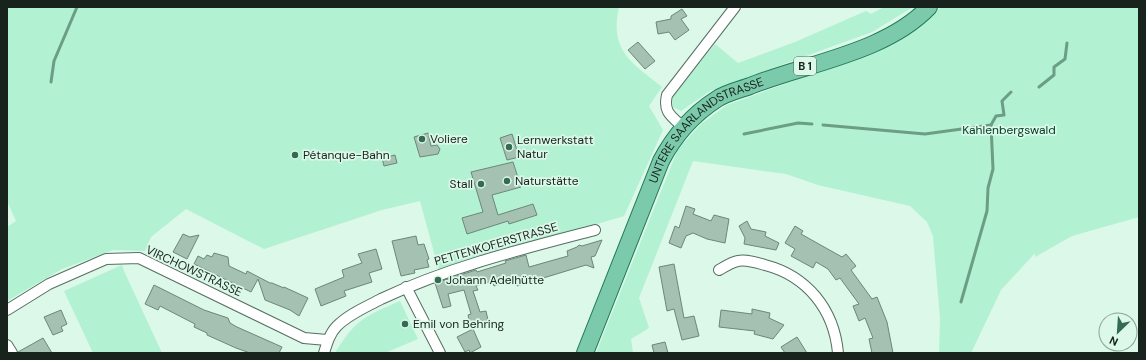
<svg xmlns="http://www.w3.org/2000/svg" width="1146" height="360" font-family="'DM Sans',sans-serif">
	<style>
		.green { fill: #b2f1d1 }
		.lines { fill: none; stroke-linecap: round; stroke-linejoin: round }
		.stream { stroke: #6b9e84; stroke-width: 3 }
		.building { fill: #a5c1b2; stroke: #6d8779 }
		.street-casing { stroke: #566f62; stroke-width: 12 }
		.primary-casing { stroke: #207956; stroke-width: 18 }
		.street { stroke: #fff; stroke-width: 10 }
		.primary { stroke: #7ccaac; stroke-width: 16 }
		.poi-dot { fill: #346b52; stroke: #dbf8e9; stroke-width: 1.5 }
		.labels { text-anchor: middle; stroke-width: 3.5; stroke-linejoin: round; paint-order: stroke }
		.shield { fill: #dbf8e9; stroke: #52635a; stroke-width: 1 }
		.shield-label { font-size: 11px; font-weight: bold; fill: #18231d }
		.park-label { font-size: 12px; fill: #003b25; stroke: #dbf8e9 }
		.street-label { font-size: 12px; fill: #18231d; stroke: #dbf8e9 }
		.poi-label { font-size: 12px; fill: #18231d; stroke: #dbf8e9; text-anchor: start }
	</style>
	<rect width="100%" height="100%" fill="#dbf8e9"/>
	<g class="green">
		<path d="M7,7H619C609,51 632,63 662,87L649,106L663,130L624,216L439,271L420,201L382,210L264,249L186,209L151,237L145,251L113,250L62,269L7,301V227L16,221L7,201Z"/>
		<polygon points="884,7 913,7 872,32 710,91 681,111 673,107 672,97 715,44 738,63 795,42 866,11 871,14"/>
		<polygon points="941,7 1139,7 1139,217 1072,236 1035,257 1035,253 1001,290 971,353 939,353 940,319 933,236 927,222 910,206 818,185 786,174 693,161 639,298 649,328 631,339 633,353 596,353 678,149 701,124 727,105 893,45 925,23"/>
		<polygon points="122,265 124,271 162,353 93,353 64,291"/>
		<path d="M400,301L418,339L385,353H335C356,319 364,317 400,301Z"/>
	</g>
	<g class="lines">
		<g class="stream">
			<polyline points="51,82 54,61 77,7"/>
			<polyline points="1039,87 1054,75 1054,67 1065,59 1067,43"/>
			<polyline points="823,125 925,134 991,125"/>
			<polyline points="744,134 798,123 812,124"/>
			<polyline points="961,302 987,211 988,188 993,169 991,125 996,116 1004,115 1002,101 1011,92"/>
		</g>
	</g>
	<g class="building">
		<polygon points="682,9 687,16 681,19 689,30 675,40 669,32 658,34 656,22 671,19 671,16"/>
		<polygon points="638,42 655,61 645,69 628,50"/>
		<polygon points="428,133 431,146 437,145 440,149 438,154 420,157 414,137"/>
		<polygon points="512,134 519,157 507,160 500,138"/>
		<polygon points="395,155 397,163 384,166 382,158"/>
		<polygon points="513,162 521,187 492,195 498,215 533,204 537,215 509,224 508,221 467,234 462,218 483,212 471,172"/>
		<polygon points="686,206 695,209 693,214 711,221 714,215 729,219 725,243 707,239 693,233 686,236 681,248 669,243 675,226 679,228"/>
		<polygon points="747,221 751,229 766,232 765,236 779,243 776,250 744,244 745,238 739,226"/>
		<polygon points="795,226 803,231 801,234 842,257 846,254 856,266 851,270 872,299 877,297 887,322 893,353 872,353 869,339 873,338 865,318 859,321 853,306 859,304 840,278 836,280 828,269 816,262 813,268 791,256 795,249 785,243"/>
		<polygon points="183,234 190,237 199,235 187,259 173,252"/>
		<polygon points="416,236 418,245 424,244 429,259 427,260 429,267 414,270 415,273 401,276 392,241"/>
		<polygon points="602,240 595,256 591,257 594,268 586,265 517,286 515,280 494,286 492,281 476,286 478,290 473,291 480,312 486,311 488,320 470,324 468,315 471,314 464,290 448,294 451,306 443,308 435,283 476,270 477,272 506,263 505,261 526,255 529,267 568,256 567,251 577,247 579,245 582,246"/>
		<polygon points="376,249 382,269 369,273 372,282 344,291 346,296 321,306 315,289 344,277 342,270 362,263 358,254"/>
		<polygon points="214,253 228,257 229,266 246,274 247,271 270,283 272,283 284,288 284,287 308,298 299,316 290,310 265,300 258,279 251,292 194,264 198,256 204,259 207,255 212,257"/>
		<polygon points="674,264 684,318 694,316 699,336 682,340 674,309 667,311 659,267"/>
		<polygon points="154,285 204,310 228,318 230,323 237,327 282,347 279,353 250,353 236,348 207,335 207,333 194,327 195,324 160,306 158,310 145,304"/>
		<polygon points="752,309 770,313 769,318 784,325 773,339 754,334 755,331 719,327 721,310 752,314"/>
		<polygon points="61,310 67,324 61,327 63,331 53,335 44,317"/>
		<polygon points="473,329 481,347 470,353 469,350 465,352 457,337"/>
		<polygon points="797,337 807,353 785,353 781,347"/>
		<polygon points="43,338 52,353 18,353 18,352"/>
		<polygon points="665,342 668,353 654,353 652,345"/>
	</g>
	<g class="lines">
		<g class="street-casing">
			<g id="street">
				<path d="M683,127C671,116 663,112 667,95L735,7"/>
				<path d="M719,270C724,267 732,262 738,261C746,259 758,263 765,265C807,276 834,309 838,353"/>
				<polyline points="406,287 440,353"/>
				<polyline points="7,310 49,284 106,259 139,258 304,338 327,340"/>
				<polyline points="7,345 12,353"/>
				<path d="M324,353C327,343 330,333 337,326C349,314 366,307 381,299C449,267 522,249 595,230"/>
			</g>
		</g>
		<g class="primary-casing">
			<g id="primary">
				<path id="s1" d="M585,353L661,161C674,136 692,115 717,99C726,93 739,90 750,86C807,63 885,53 929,7"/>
			</g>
		</g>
		<use href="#street" class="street"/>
		<use href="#primary" class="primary"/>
	</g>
	<g class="poi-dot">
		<circle cx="422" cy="139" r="4"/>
		<circle cx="509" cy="147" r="4"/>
		<circle cx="295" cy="155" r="4"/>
		<circle cx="507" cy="181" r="4"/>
		<circle cx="481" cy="184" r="4"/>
		<circle cx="438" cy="280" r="4"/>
		<circle cx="405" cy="324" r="4"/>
	</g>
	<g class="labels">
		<rect class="shield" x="794" y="57" width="22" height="18" rx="3"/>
		<g class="shield-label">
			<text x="805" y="70">B 1</text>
		</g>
		<g class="park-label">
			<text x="1009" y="134">Kahlenbergswald</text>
		</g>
		<g class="street-label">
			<text dy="4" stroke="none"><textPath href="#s1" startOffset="262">UNTERE SAARLANDSTRASSE</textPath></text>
			<text transform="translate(496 244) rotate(-16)" y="4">PETTENKOFERSTRASSE</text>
			<text transform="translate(194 271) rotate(25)" y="4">VIRCHOWSTRASSE</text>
		</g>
		<g class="poi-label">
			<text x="430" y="143">Voliere</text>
			<text x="517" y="144">Lernwerkstatt<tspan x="517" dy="14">Natur</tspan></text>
			<text x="303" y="159">Pétanque-Bahn</text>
			<text x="515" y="185">Naturstätte</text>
			<text x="473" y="188" text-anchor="end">Stall</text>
			<text x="446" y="284">Johann Adelhütte</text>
			<text x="413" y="328">Emil von Behring</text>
		</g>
	</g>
	<rect width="1146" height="360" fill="none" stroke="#18231d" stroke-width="16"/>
	<g transform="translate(1118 332) rotate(205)"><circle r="19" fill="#dbf8e9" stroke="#8da397"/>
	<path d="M0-3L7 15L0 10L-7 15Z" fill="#346b52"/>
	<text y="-6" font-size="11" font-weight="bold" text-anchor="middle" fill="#18231d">N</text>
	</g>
</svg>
